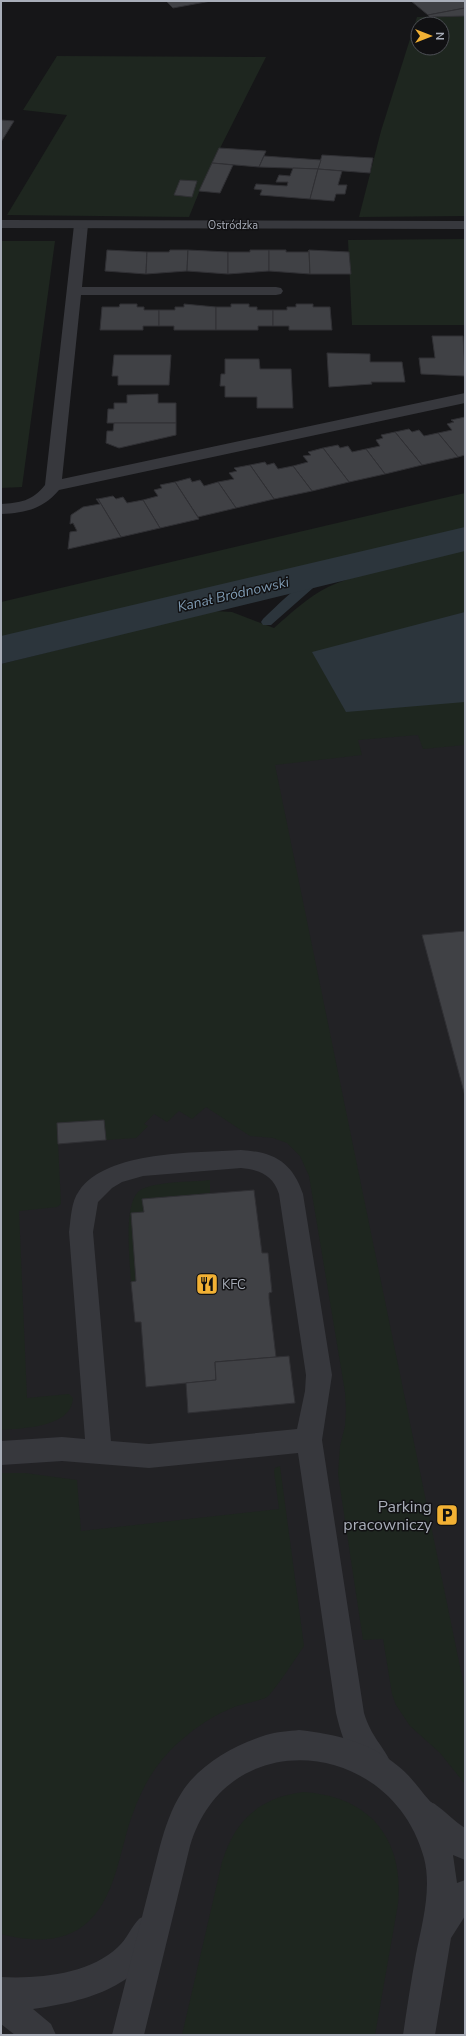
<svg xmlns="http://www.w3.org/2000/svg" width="466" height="2036" font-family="'Nunito Sans',sans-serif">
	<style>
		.built { fill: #222225 }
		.green { fill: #1e261f; fill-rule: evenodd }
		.water { fill: #2c353c }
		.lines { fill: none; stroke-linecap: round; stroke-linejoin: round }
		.stream { fill: #2c353c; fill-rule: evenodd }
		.canal { fill: #2c353c; fill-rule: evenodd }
		.building { fill: #404145; stroke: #303034 }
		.service { fill: #37383d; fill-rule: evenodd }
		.minor { fill: #37383d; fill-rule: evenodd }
		.labels { text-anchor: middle; stroke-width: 3; stroke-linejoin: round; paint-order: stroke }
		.far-street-label { font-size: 11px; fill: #a8adb8; stroke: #111113 }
		.poi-label { font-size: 13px; fill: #a8adb8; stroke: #111113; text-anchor: start }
		.water-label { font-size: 14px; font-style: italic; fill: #7f9bb3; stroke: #111113 }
		.near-poi-label { font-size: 16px; fill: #a8adb8; stroke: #111113; text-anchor: end }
	</style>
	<rect width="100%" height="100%" fill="#161618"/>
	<polygon class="built" points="465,581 465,2035 1,2035 1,698"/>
	<g class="green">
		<path d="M465,16V216L359,217L381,131L417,17ZM418,24H442V48H418Z"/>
		<polygon points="57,56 266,57 204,180 189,217 7,215 67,115 23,110"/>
		<polygon points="465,239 465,325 352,325 348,240"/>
		<polygon points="1,241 55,241 22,487 1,488"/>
		<polygon points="465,493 465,529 1,637 1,602"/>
		<path d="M465,550V745L423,749L418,735L358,740L362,755L275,765L465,1691V1784L440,1753L410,1726L396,1705L392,1694L383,1639L363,1640L338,1474L340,1446L345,1426L346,1410L345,1392L309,1176L300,1156L287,1143L273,1138L250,1136L206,1107L192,1119L179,1111L167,1122L154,1114L144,1124L148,1126L136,1138L106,1140L104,1120L57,1123L61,1204L57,1207L19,1211L27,1398L69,1394L73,1398C71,1428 23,1428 1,1430V664L213,611L232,612L274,628C291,613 308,597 328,587C371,568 420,561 465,550Z"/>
		<path d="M210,1180V1193L142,1199L144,1212L131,1213L136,1281L131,1282C130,1261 123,1205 139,1191C153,1181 192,1182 210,1180Z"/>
		<path d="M280,1466L304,1646C298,1655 273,1693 267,1697C261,1701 240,1704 232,1708C202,1720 171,1745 153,1772C145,1784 138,1799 133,1813C120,1847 117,1894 89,1921C65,1944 31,1942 1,1934V1473H25L77,1480L81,1531L279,1509L274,1471L275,1468Z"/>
		<path d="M303,1792C369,1796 404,1838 398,1904L375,2035H182L222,1862C235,1820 259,1798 303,1792Z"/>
	</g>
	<polygon class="water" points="465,612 465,702 346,712 312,652"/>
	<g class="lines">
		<path class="stream" d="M340,565L346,569L344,572L313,588L271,625H263L261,622L263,619C285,598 309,573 340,565Z"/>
		<polygon class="canal" points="465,527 465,551 1,664 1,636"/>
	</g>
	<g class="building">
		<polygon points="166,1 211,1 173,8"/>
		<polygon points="411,1 465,1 465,8 428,15"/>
		<polygon points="465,8 465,16 430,17 428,15"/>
		<polygon points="1,120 14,121 1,142"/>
		<polygon points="219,148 266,151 259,167 212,163"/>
		<polygon points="322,155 373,158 370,173 318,169"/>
		<polygon points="264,156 321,160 318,169 259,167"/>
		<polygon points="212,163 233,165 220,193 199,191"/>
		<polygon points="293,168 318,169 310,199 260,195 262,190 254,189 256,184 287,186 288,182 276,182 279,175 290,176"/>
		<polygon points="318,169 342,171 338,185 347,185 345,194 336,194 334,201 310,199"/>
		<polygon points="180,180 197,181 192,197 174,195"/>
		<polygon points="107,250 147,252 146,274 105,271"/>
		<polygon points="170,250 188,250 187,271 146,274 147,252 169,252"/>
		<polygon points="188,250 228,252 228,274 187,271"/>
		<polygon points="250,250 269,250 269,271 228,274 228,252 250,252"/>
		<polygon points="269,250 286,250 286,252 308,252 309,250 310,274 269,271"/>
		<polygon points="309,250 349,252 351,274 310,274"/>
		<polygon points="120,304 137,304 137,307 144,307 144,310 159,310 159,326 143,326 143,330 100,330 102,307 119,307"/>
		<polygon points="184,304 216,307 216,330 174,330 174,326 159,326 159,310 175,310 175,307 184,307"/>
		<polygon points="231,304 249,304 249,307 257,307 257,310 273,310 273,326 258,326 258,330 216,330 216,307 231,307"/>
		<polygon points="296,304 313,304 313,307 330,307 332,330 289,330 289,326 273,326 273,310 287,310 287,307 296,307"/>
		<polygon points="432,336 463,336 465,376 421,374 419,358 435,358"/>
		<polygon points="327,353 370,354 370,362 402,362 405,382 371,382 372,384 329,387"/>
		<polygon points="114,355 171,355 169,385 118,385 118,376 112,376"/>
		<polygon points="225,359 259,359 260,369 291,369 293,408 257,408 257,397 225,397 225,386 220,386 221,374 225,374"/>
		<polygon points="158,394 158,403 176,403 176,423 107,423 108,409 114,409 114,403 127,403 127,395"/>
		<polygon points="465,417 465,455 458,457 438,433 452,430 447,424 454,422 451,420"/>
		<polygon points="114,423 176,423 176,435 119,448 106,443 107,431 113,431"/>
		<polygon points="409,429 412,432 419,430 424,436 438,433 458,457 422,465 395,432"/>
		<polygon points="395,432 422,465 385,474 366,449 380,446 376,440 383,438 381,435"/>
		<polygon points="338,445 340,448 348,446 352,452 366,449 385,474 349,482 323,448"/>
		<polygon points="323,448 349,482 312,491 293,466 308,462 303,456 311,455 308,452"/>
		<polygon points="265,462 267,465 274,463 278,469 293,466 312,491 274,499 250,465"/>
		<polygon points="250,465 274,499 236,508 218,482 234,479 229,473 237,471 234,468"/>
		<polygon points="190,478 192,482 200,480 204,486 218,482 236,508 198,517 175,482"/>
		<polygon points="175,482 199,519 160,528 143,500 158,496 154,490 162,488 160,485"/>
		<polygon points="113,496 116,499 123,497 127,503 143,500 160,528 121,537 98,499"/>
		<polygon points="96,499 98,499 121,537 68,549 70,532 77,531 73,523 70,524 71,515 83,507 100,504"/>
		<polygon points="465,931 465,1096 422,935"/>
		<polygon points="104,1120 106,1140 58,1144 57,1123"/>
		<polygon points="254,1190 262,1253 268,1253 272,1292 269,1293 269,1298 276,1357 215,1362 216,1380 146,1387 141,1322 135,1322 131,1282 136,1281 131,1213 144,1212 142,1199"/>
		<polygon points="289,1356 295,1403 188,1413 186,1383 216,1380 215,1362"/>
	</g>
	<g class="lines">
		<g class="service">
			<path d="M81,221L86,222L88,225L82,287H276L281,288L283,291L281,294L276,295H81L62,479L465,393V403L59,490C43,509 25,513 1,514V504C19,503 33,501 45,485L74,225L76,222Z"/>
			<path d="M241,1150C274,1152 292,1162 303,1194L332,1375L322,1440L364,1713C371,1737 384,1746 393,1767L388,1777L378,1782C352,1771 342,1738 336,1713L298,1453L149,1468L62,1461L1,1465V1441L62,1437L85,1439L69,1232C71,1218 71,1202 79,1191C107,1150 196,1153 241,1150ZM241,1168C260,1170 273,1175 279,1194L306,1375L305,1391L297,1429L149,1444L111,1441L93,1232L98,1202L112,1188L122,1182L143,1176Z"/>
			<path d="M150,1914L161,1919L166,1930C142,1986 89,2001 33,2009L51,2024L56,2035H15L1,2024V1977C39,1979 90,1974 118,1947C127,1939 131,1927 139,1919C141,1917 147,1916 150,1914Z"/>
		</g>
		<g class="minor">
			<polygon points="1,220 465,221 465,229 1,228"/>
			<path d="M299,1730C335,1734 370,1742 398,1766C411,1776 419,1789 429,1800C431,1803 434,1803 436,1805C446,1812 454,1821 465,1828V1860L453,1855L457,1883L465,1880V1916L451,1938L435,2035H403C407,2008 411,1981 416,1954C422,1924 432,1889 424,1858C392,1739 227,1721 190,1846L144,2035H112L160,1846C165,1828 171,1809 182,1792C200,1764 234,1745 266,1735C276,1732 289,1731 299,1730Z"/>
		</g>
	</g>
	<defs>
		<g id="restaurant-square" transform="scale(1.15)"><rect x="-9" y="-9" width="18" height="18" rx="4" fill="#f2b134" stroke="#111113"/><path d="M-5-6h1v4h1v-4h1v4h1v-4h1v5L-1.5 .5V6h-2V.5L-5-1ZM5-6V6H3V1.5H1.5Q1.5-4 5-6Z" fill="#111"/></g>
		<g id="parking-square" transform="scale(1.15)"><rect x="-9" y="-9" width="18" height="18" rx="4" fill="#f2b134" stroke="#111113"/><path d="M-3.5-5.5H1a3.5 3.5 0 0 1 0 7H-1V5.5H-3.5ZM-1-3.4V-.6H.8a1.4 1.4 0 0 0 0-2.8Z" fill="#111"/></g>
	</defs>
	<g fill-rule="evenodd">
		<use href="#restaurant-square" x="207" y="1284"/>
		<use href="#parking-square" x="447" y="1515"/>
	</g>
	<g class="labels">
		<g class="far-street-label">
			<text x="233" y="229">Ostródzka</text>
		</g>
		<g class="poi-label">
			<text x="222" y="1289">KFC</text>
		</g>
		<g class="water-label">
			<text transform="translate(233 594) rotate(-13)" y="5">Kanał Bródnowski</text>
		</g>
		<g class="near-poi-label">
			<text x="432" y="1512">Parking<tspan x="432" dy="18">pracowniczy</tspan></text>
		</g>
	</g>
	<rect width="466" height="2036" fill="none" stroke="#a8adb8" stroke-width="4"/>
	<g transform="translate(430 36) rotate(90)"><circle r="19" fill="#111113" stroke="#4d4f55"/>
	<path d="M0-3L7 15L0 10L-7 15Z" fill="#f2b134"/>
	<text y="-6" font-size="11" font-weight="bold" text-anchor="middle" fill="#a8adb8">N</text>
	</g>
</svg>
